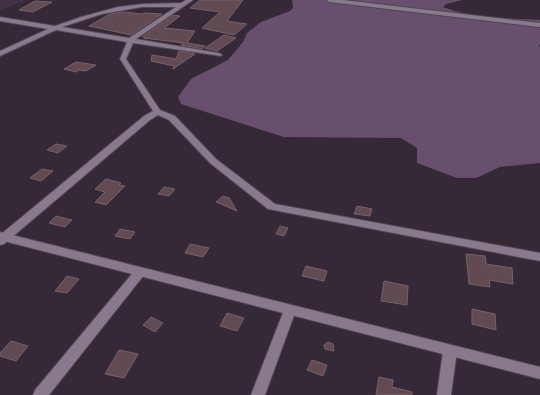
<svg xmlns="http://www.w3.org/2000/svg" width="540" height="395" font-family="'PT Sans',sans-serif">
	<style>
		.built { fill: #413145 }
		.forest { fill: #674f6d }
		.building { fill: #614a52; stroke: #786169 }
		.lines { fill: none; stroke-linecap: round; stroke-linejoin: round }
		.minor-casing { stroke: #504652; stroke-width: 2 }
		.tertiary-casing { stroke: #504652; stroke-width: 2 }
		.minor { fill: #887a8c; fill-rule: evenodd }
		.tertiary { fill: #887a8c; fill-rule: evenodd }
	</style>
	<rect width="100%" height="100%" fill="#352938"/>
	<polygon class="built" points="0,0 28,0 0,10"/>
	<path class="forest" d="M292,0H463L446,4L443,7C470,18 511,18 540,20V44L539,45L540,48V163L500,167L476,178H457L417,163V148L401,138L284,137L181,104L178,97L191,79L228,60L243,42L247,33L261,22L290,11L293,8Z"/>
	<g class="building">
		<polygon points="200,0 243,0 227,21 247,24 234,35 202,28 220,12 190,8"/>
		<polygon points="35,1 52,2 33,12 19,10"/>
		<polygon points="123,12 142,14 145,13 162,14 131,35 89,26 110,14"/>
		<polygon points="173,15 180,16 164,28 195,31 187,43 205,46 202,49 181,45 184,43 144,38 145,37 142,37"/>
		<polygon points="224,35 236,38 217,51 205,48"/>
		<polygon points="179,51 195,54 173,69 174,66 151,61 152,55 176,59"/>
		<polygon points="76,62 96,65 86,71 79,70 76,72 64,69"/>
		<polygon points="56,144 67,146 58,153 47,150"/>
		<polygon points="42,169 53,171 41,181 30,178"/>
		<polygon points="106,179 121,183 119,185 125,186 106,205 95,202 105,192 95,189"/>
		<polygon points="164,187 175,189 169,196 158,194"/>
		<polygon points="223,196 229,198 237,211 216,202"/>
		<polygon points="357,206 372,209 370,216 354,214"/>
		<polygon points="56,216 72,220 65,227 49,223"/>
		<polygon points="280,226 288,228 284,236 276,234"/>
		<polygon points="120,229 135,232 130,239 115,236"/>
		<polygon points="190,244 209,248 203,257 185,253"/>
		<polygon points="466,254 485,256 486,264 512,268 513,284 489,280 490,287 469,284"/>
		<polygon points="306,266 327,271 324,281 302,276"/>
		<polygon points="67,276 79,279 67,293 55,291"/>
		<polygon points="384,281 408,286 407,305 381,301"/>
		<polygon points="472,309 495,314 496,330 472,324"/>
		<polygon points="227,313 244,318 237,331 220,326"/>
		<polygon points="151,317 163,323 155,332 143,325"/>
		<polygon points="11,341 28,346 16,361 0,356 0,353"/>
		<polygon points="328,342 333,344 334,351 325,349 324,345"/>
		<polygon points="119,350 138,354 124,378 105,374"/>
		<polygon points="312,360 327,365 323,376 307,370"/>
		<polygon points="379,377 393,380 392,387 412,392 412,395 376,395"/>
	</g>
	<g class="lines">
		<g class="minor-casing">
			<g id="minor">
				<path d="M186,0H193L136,39L219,53L222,55L221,56L133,43L126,59L160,110L175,116L216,159L275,204L540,253V261L268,209L210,163L169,120L158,115L150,120L4,244L0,245V235L144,116L153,111L120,59L127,42L56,30L0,56V51L48,29L0,21V17L55,26L81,17L118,7L142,4L181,3ZM142,7H176L129,38L62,27L102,14Z"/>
				<polygon points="140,268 144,269 146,272 144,275 49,395 33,395 35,390 136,269"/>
				<polygon points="290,305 294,307 296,310 265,395 251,395 284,310 286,307"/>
				<polygon points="450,345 455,347 457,351 451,395 437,395 443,351 445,347"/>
			</g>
		</g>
		<g class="tertiary-casing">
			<g id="tertiary">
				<polygon points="326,0 343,0 540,23 540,27 329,2"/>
				<polygon points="0,232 540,367 540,379 0,240"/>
			</g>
		</g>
		<use href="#minor" class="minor"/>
		<use href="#tertiary" class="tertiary"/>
	</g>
</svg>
